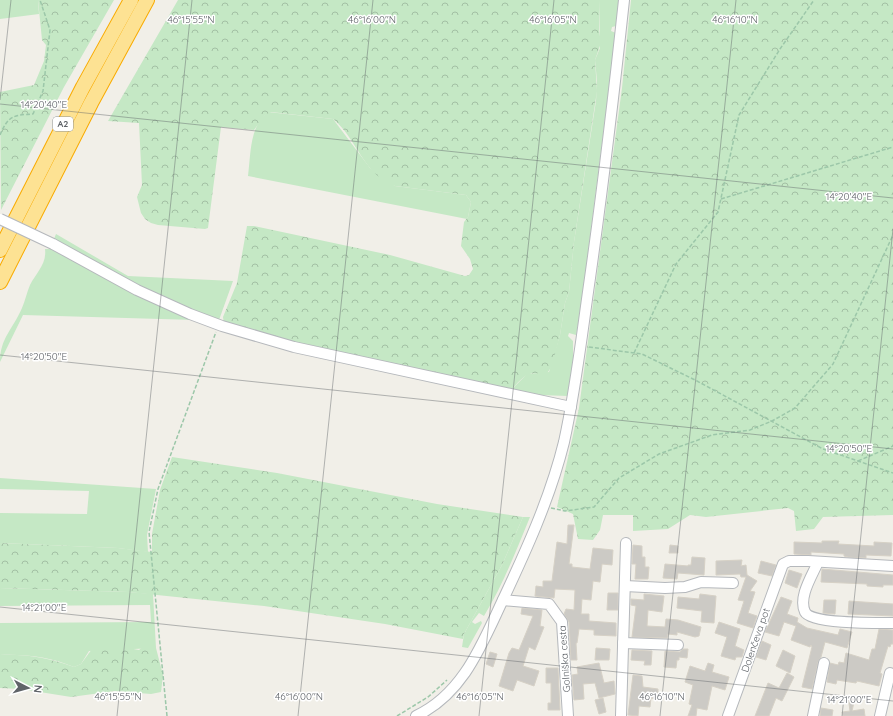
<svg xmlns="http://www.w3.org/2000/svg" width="893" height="716" font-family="Quicksand,sans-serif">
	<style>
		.grass { fill: #c5e8c5 }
		.forest { fill: url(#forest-crowns) }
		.building { fill: #cccac5; stroke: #d6d1c6 }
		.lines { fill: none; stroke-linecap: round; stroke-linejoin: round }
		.minor-casing { stroke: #b5b8bc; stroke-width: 12 }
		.highway-casing { stroke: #f9ab00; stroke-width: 16 }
		.path { stroke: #9cc7a9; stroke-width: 1.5; stroke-dasharray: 4 2; stroke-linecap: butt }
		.minor { stroke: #fff; stroke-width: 10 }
		.highway { stroke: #fde293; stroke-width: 14 }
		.minor-bridge-casing { stroke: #b5b8bc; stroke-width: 12; stroke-linecap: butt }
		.minor-bridge { stroke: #fff; stroke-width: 10 }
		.ticks { fill: none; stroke: #5f6368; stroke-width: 1; stroke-opacity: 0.45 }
		.labels { text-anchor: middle; stroke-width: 3; stroke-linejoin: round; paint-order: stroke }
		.shield { fill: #fff; stroke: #8f9295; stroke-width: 1 }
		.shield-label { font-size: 9px; font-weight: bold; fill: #5f6368 }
		.street-label { font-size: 10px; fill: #5f6368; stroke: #fff }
		.ticks-label { font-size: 10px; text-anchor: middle; fill: #5f6368; stroke: #fff; stroke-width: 3; stroke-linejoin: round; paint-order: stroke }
	</style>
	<defs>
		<pattern id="forest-crowns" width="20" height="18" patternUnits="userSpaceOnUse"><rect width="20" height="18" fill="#c5e8c5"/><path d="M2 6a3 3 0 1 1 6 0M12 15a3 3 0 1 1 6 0" fill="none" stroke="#a3c0a4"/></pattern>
	</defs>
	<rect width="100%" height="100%" fill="#f1efe8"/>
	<g class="grass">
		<polygon points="0,0 38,0 39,14 0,19"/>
		<polygon points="599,0 621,0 616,26 612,27 611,31 616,33 581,308 576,335 569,333 568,336 573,341 573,365 568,396 539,395 512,389 527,374 549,372 560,335 565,303 569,292 574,242 596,101 597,81 595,60 600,48"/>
		<path d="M268,112L333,119L370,168L395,186L466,195L471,202L468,217L467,219L248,176C251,154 249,127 268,112Z"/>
		<polygon points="56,234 128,276 233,281 219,320 161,299 54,239"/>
		<path d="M45,249H51L195,320L23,315L0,362C0,338 13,329 22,308C25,301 27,292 30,285C36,273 47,264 45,249Z"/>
		<polygon points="0,478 156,489 147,535 148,552 118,548 0,543 0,513 87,514 89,491 0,489"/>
		<path d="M523,517H530C516,551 503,585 484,616L479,613L472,622L475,624L481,621L482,623L468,648L462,647L464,634L502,565Z"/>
		<path d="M0,588L128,592L153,594L156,648L89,651L81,664L74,667C50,657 26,654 0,655V623L151,622L150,605L0,606Z"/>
	</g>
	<g class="forest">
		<polygon points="38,0 114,0 64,87 1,210 0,92 34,85 44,61 46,45 42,40"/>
		<path d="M178,0H599V30L601,43L595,60L597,91L574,242L569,292L565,303L560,335L552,366L546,375C528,370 524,376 512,389L375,363L224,324L223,317L237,283L247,226H254L390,255L465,276L469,275L473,269L470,259L461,246L464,222L468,217L471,202L466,195L395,186C363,175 357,138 333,119L271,112L265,115L254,130L221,127L208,228L205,229L158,225L151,223L145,219L141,213L137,197L142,185L139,123L108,121Z"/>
		<polygon points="631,0 893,0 893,515 823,517 814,529 796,531 794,511 788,508 706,517 690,515 668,529 633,531 633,515 603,515 600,530 593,540 578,539 573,514 557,507 579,408 622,88"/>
		<polygon points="172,457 277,473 437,504 523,517 502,565 464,634 463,639 385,624 264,606 128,592 0,588 0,543 118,548 152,552 152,534 160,490"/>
		<path d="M145,645L156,648L163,675L161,692L151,694L115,691L71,697L21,689L0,688V655C28,654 48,658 74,667L81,664L92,649L128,648L139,650Z"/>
	</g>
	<g class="building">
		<polygon points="568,525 574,525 569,564 572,564 572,567 590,569 593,548 613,550 612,565 602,564 600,582 593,581 591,600 582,599 581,614 589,614 589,621 616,623 616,636 594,635 594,630 579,629 577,643 576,643 577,660 571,660 569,622 564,614 566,609 574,610 575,590 555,589 554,598 535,596 536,586 543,587 543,581 552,581 557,542 567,544"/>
		<polygon points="822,541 839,541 838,544 874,546 874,542 892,543 891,556 866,555 866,558 848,557 844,556 844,554 811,552 811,555 794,554 794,542 822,543"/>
		<polygon points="633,545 642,546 642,557 645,557 645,567 649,567 648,579 635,579 636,564 632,564"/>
		<polygon points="670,545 678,546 678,553 669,553"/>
		<polygon points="692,557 705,558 704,575 678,573 677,579 663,578 665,564 688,566 688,565 691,565"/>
		<polygon points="742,560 741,566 746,565 747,575 757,581 750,591 755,592 748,613 757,616 753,628 737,623 744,601 738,600 746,577 741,577 740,574 716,575 716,561"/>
		<polygon points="761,561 776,565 772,576 758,573"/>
		<polygon points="822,569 893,575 893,585 883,585 883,587 867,586 867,584 821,582"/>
		<polygon points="789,570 802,574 797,588 785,583"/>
		<polygon points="608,593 618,593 618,610 607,610"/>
		<polygon points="644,594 664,596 662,612 648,610 647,626 665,627 666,619 678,620 701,627 699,636 695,637 677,632 677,635 668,634 667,638 632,637 636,606 631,605 631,599 644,600"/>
		<polygon points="700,594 716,596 714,623 701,622 702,611 677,608 678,597 699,599"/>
		<polygon points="781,597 792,601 787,614 798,618 797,622 807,628 838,635 840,629 852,632 847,648 825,642 821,657 818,662 812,689 802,687 812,647 811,645 810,647 791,640 796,626 784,622 779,636 765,632"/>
		<polygon points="824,600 836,600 835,614 823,613"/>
		<polygon points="849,601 893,604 893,616 848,614"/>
		<polygon points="522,608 542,610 540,626 544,627 535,650 529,647 523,666 539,671 534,686 517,680 513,691 499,686 509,653 512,648 519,650 533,616 521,614"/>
		<polygon points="719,622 740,629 735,646 744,650 742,657 736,657 735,660 721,656 727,637 715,633"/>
		<polygon points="879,629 893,630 893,644 891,644 890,647 888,646 880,673 882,674 879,686 857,681 856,683 837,680 836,684 827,682 830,663 838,665 839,662 844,663 846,653 869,660 872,649 875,649"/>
		<polygon points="762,641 771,645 766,660 756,657"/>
		<polygon points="596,648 610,649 609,660 595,660"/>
		<polygon points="683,649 688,649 687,658 679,657 679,660 677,660 676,668 664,667 665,651 680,652"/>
		<polygon points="632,650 652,651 651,665 644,665 645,661 631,660"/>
		<polygon points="783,650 795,656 790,673 776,666"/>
		<polygon points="490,652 497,654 493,667 486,664"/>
		<polygon points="599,663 604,683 614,681 615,694 599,698 595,683 583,684 584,699 574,700 572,675 578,674 577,667"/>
		<polygon points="708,663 714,665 712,672 729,677 725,690 712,686 707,710 697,708 696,716 688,716 692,705 689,704 693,685 685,682 690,666 705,671"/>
		<polygon points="546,668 558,668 560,710 548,710 548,703 551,703 551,683 546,683"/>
		<polygon points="787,673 794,677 782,701 776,698 769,716 755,716 768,683 779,688"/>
		<polygon points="633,675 642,676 643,687 658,689 658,699 651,698 650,707 639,706 638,716 628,715"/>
		<polygon points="848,696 855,698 852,711 864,709 865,716 843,716 842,712 850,711"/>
		<polygon points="603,698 606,712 599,714 595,700"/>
		<polygon points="821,708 833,710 832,716 820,716"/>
	</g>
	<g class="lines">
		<g class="minor-casing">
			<g id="minor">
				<polyline points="53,244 137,290 190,314 222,326 294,347 571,407"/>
				<path d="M818,562C812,576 798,597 805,612C811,624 878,623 893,623"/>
				<polyline points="625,586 665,588 685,587 701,582 733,583"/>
				<polyline points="503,600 549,604 562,622 568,716"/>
				<polyline points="623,643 678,645"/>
				<path d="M416,716C461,695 480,649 500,606C525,553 550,499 564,442C576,388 582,333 590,278C603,186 614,93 624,0"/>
				<polyline points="621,716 626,543"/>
				<polyline points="728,716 783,564 789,561 808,561 893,566"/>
				<polyline points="813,716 824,663"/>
				<polyline points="880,716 890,673"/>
			</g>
		</g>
		<g class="highway-casing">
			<g id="highway">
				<polyline points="0,250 83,87 131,0"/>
				<polyline points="0,282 91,103 147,0"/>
			</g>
		</g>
		<g class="path">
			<path d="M0,135C8,116 13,115 33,114L43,91L50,30L40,0"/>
			<polyline points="721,199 893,147"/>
			<polyline points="589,347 642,354 697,381 823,449 893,473"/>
			<polyline points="634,353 676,264 718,212 739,115 780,49 814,0"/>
			<polyline points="858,461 893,446"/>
			<polyline points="551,508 565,511 594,507 619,478 659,454 712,435 750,430 772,421 795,408 833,364 893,235"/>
			<polyline points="167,716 149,532 158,489 216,332"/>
			<polyline points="397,716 428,697 447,680"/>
		</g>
		<use href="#minor" class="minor"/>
		<use href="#highway" class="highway"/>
		<g class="minor-bridge-casing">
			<polyline id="minor-bridge" points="0,219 53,244"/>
		</g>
		<use href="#minor-bridge" class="minor-bridge"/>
	</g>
	<path class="ticks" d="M0,100L11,0M0,104L893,198M0,355L893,449M0,607L893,701M117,716L192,0M298,716L373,0M479,716L554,0M660,716L736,0M842,716L893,229"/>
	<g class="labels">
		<rect class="shield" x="53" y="117" width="20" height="14" rx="3"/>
		<g class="shield-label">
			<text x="63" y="127">A2</text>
		</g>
		<g class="street-label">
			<text transform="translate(755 640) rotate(-71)" y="4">Dolenčeva pot</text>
			<text transform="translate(564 659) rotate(-94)" y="4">Golniška cesta</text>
		</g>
	</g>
	<g class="ticks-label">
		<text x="191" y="23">46°15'55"N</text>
		<text x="372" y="23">46°16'00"N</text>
		<text x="553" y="23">46°16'05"N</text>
		<text x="735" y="23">46°16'10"N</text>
		<text x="44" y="108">14°20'40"E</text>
		<text x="849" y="200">14°20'40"E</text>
		<text x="44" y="360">14°20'50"E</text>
		<text x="849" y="452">14°20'50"E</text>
		<text x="44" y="611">14°21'00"E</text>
		<text x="118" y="700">46°15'55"N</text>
		<text x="299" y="700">46°16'00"N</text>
		<text x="480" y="700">46°16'05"N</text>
		<text x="662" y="700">46°16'10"N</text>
		<text x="849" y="703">14°21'00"E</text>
	</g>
	<g transform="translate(28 688) rotate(96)" stroke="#ffffff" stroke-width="3" paint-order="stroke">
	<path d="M0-3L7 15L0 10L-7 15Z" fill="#5f6368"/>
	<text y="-6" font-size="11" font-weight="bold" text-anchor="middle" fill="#5f6368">N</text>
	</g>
</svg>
